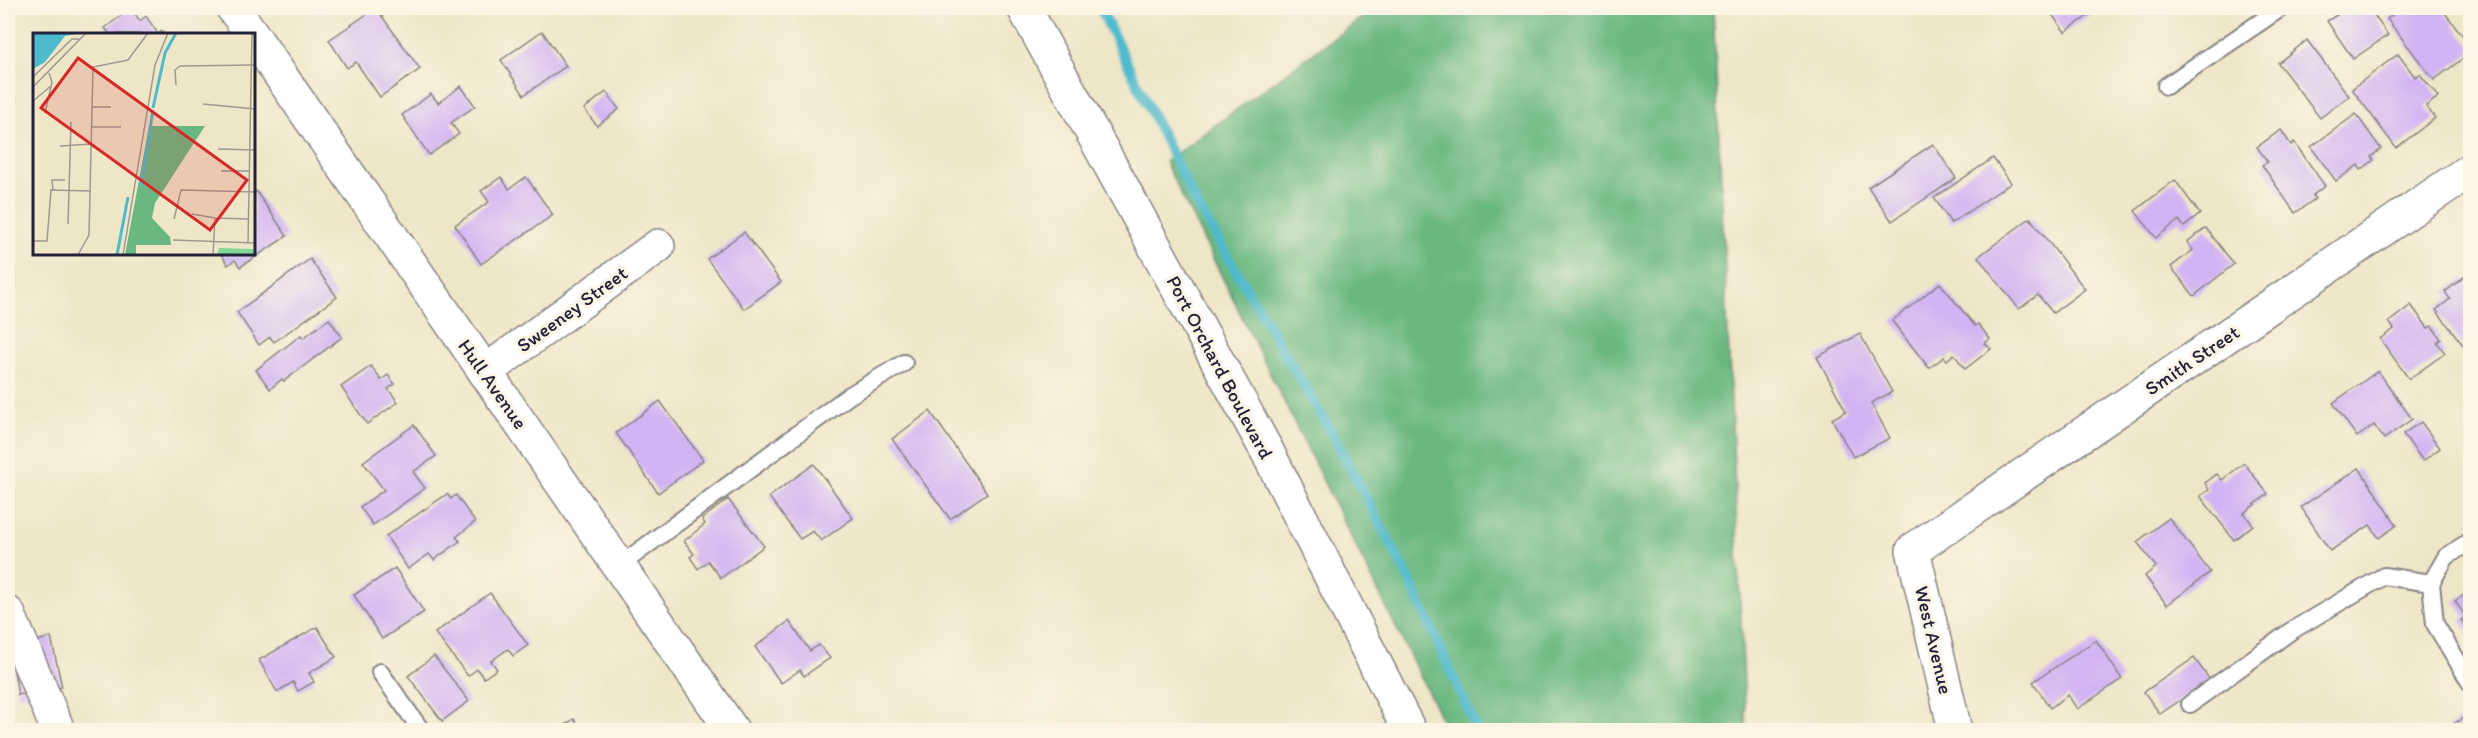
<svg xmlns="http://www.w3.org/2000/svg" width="2478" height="738" font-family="Itim,sans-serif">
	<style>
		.forest { fill: #6ab881; stroke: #466d5e; stroke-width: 1.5 }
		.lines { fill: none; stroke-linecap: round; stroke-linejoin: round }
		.stream { stroke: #4fbacc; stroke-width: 10 }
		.building { fill: #d1b4f3 }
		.service-casing { stroke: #888482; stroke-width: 20 }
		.minor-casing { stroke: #888482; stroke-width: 36 }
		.secondary-casing { stroke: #888482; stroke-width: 36 }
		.service { stroke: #fff; stroke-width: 16 }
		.minor { stroke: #fff; stroke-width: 33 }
		.secondary { stroke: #fff; stroke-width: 33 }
		.labels { text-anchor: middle; stroke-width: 6; stroke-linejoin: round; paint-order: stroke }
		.street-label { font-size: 20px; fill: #22223b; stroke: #fcf5e5 }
		.inset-river { fill: none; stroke: #4fbacc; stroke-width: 3 }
		.inset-road { fill: none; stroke: #9d9890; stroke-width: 1.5 }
		.view { fill: #d62828; fill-opacity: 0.15; stroke: #d62828; stroke-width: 3 }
		.inset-edge { fill: none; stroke: #22223b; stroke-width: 3 }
	</style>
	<rect width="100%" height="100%" fill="#fcf5e5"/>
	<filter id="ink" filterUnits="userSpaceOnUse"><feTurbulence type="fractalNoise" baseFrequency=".0167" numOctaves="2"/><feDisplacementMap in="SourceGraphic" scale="12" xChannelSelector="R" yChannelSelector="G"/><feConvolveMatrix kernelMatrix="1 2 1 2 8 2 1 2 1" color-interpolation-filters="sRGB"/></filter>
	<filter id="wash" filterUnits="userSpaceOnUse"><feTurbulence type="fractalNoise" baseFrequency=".008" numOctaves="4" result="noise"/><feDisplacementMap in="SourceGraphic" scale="24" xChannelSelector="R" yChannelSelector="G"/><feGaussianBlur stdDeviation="1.35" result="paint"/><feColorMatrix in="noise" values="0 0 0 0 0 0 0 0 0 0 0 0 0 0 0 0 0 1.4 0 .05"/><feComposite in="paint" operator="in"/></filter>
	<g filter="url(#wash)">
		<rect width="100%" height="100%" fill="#efe6c8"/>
		<polygon class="forest" points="1375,8 1713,8 1746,730 1447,730 1165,162"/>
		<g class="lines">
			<polyline class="stream" points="1100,8 1197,205 1332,433 1409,579 1477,730"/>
		</g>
		<g id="blocks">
			<g class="building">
				<polygon points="131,8 140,21 146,16 158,34 162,31 164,34 110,34 105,28"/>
				<polygon points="376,8 420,69 380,97 356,62 347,68 329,40"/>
				<polygon points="2047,8 2099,8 2065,32"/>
				<polygon points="2348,8 2369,8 2388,35 2353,59 2327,21"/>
				<polygon points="2402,8 2441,8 2470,45 2470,53 2434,80 2387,19"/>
				<polygon points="542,31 566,66 524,95 501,60"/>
				<polygon points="2307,40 2349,96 2320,118 2278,63"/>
				<polygon points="2398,54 2415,77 2420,74 2438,97 2426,106 2435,118 2396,148 2352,89"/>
				<polygon points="461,86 475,106 451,123 459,134 429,155 402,115 431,94 438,103"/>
				<polygon points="606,92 619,109 597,126 584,109"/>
				<polygon points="2356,114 2381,149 2371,157 2374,160 2361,170 2358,165 2336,181 2311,147"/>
				<polygon points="2281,130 2291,145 2294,142 2325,186 2313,195 2315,199 2295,213 2262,165 2268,162 2257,147"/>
				<polygon points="1933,144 1956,178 1892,221 1868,187"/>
				<polygon points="1993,158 2011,183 1951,223 1934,198"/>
				<polygon points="501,177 509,189 526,177 553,215 481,264 455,225 489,202 481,191"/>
				<polygon points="2175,180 2200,214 2184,227 2179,220 2156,238 2135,211"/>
				<polygon points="256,191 287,236 240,267 235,260 228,265 221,254 254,254 254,193"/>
				<polygon points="2030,218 2085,289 2053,313 2038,295 2019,309 1978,257"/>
				<polygon points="2206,228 2234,264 2194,296 2171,267 2193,250 2187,242"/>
				<polygon points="744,232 781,282 744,309 707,259"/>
				<polygon points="310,259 337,297 274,342 270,337 259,345 237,312"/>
				<polygon points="2464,277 2470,285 2470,345 2466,349 2436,310 2450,299 2445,292"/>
				<polygon points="1940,283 1975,326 1978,324 1990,339 1985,343 1991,349 1965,369 1954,354 1947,360 1944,357 1929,368 1892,321"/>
				<polygon points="2411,305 2428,328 2432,326 2441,339 2437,342 2445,353 2409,379 2380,339 2394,329 2389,322"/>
				<polygon points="329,319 342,337 284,381 282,379 270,389 256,370 301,335 303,338"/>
				<polygon points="1860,334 1892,392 1871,403 1890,438 1853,457 1832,419 1846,411 1817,357"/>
				<polygon points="371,366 381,380 388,375 395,384 388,389 398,402 367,424 341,387"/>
				<polygon points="2378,371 2412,419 2384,439 2374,425 2357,437 2333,403"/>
				<polygon points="660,401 703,460 658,493 616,433"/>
				<polygon points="930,411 987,493 950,519 892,439"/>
				<polygon points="2421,422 2440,448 2423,461 2403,434"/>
				<polygon points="414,425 436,456 413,472 425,488 373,525 360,507 384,490 363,462"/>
				<polygon points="2244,463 2268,494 2244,513 2253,525 2234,540 2200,496 2209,490 2205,483 2217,474 2222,480"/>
				<polygon points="814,464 853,518 821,541 813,531 800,539 769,497"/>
				<polygon points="2359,468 2397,525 2379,538 2370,525 2330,551 2301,507"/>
				<polygon points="447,494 451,499 456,495 475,522 456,537 460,541 434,560 429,554 408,569 386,536"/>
				<polygon points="728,499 764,546 721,578 708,561 698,569 690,557 694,554 684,541 705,524 702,519"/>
				<polygon points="2169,518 2210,572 2167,605 2145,576 2156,567 2137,542"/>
				<polygon points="395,568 424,612 382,639 354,595"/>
				<polygon points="2470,591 2470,635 2461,620 2466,617 2455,601"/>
				<polygon points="490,593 528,645 513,656 508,649 491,661 497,669 484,678 477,669 468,676 435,633"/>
				<polygon points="789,621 810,651 819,645 830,658 804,676 800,670 781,683 755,647"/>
				<polygon points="317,627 336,657 309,673 314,682 298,691 293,682 277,692 259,660"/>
				<polygon points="51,637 62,687 18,695 9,640 33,642"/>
				<polygon points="2096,640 2122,679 2077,709 2068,695 2050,708 2033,682"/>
				<polygon points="434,656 469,701 442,721 408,676"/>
				<polygon points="2194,658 2210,680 2160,714 2144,692"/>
				<polygon points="2464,717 2470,730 2445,730"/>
				<polygon points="574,719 581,730 558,730"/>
			</g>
		</g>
	</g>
	<g filter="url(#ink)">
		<use href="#blocks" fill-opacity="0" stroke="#888482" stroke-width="1.5"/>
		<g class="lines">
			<g class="service-casing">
				<g id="service">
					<polyline points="2166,86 2281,8"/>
					<polyline points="2470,541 2446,557 2431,583 2435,624 2470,682"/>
					<polyline points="619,566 850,395 904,363"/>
					<polyline points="380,672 421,730"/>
					<polyline points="2190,704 2291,631 2384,576 2431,583"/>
				</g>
			</g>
			<g class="minor-casing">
				<g id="minor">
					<polyline points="233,8 252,34"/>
					<polyline points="254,37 732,730"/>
					<polyline points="485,372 658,246"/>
					<polyline points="8,613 58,730"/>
					<polyline points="1955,730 1913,550 2470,170"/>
				</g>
			</g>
			<g class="secondary-casing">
				<polyline id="secondary" points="1024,8 1267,451 1409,730"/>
			</g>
			<use href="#service" class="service"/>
			<use href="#minor" class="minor"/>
			<use href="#secondary" class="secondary"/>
		</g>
	</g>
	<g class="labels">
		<g class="street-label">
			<text transform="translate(572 309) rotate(-36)" y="7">Sweeney Street</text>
			<text transform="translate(2192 360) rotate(-34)" y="7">Smith Street</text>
			<text transform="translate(1220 367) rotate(62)" y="7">Port Orchard Boulevard</text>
			<text transform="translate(493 384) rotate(55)" y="7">Hull Avenue</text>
			<text transform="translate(1934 640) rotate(77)" y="7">West Avenue</text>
		</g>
	</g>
	<g transform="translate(33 33)">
		<rect width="222" height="222" fill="#efe6c8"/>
		<path d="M186,215L222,216V222H184Z" fill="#83d799"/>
		<path d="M116,93H172L122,170L119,185L137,204L138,212H103V222H92Z" fill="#6ab881"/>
		<path d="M0,0H48L32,3L12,29L0,36Z" fill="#4fbacc"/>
		<path class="inset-river" d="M120,75L132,20L143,0M108,153L120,77M84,222L95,164"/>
		<path class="inset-road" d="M0,44L39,6H46M143,52L142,37L147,33L222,32M0,54L53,0M0,68L18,53M170,71L222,76M59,74H78M12,80L19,49L16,40M59,94H88M27,113L59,111M185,116L222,117M188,138H217M20,157L19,147H32M36,158L38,89M159,181L182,185M141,186L148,157L222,159M35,191L36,158M140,207L222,210M0,208H14L18,157L58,158M215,210L219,0M45,222L56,202L60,34L95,27L115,0M90,222L122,32L135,0M180,222L182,185L216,186"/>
		<path class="view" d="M45,25L214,147L177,197L8,75Z"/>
		<rect width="222" height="222" class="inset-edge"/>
	</g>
	<rect width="2478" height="738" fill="none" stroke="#fcf5e5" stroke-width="30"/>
</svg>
